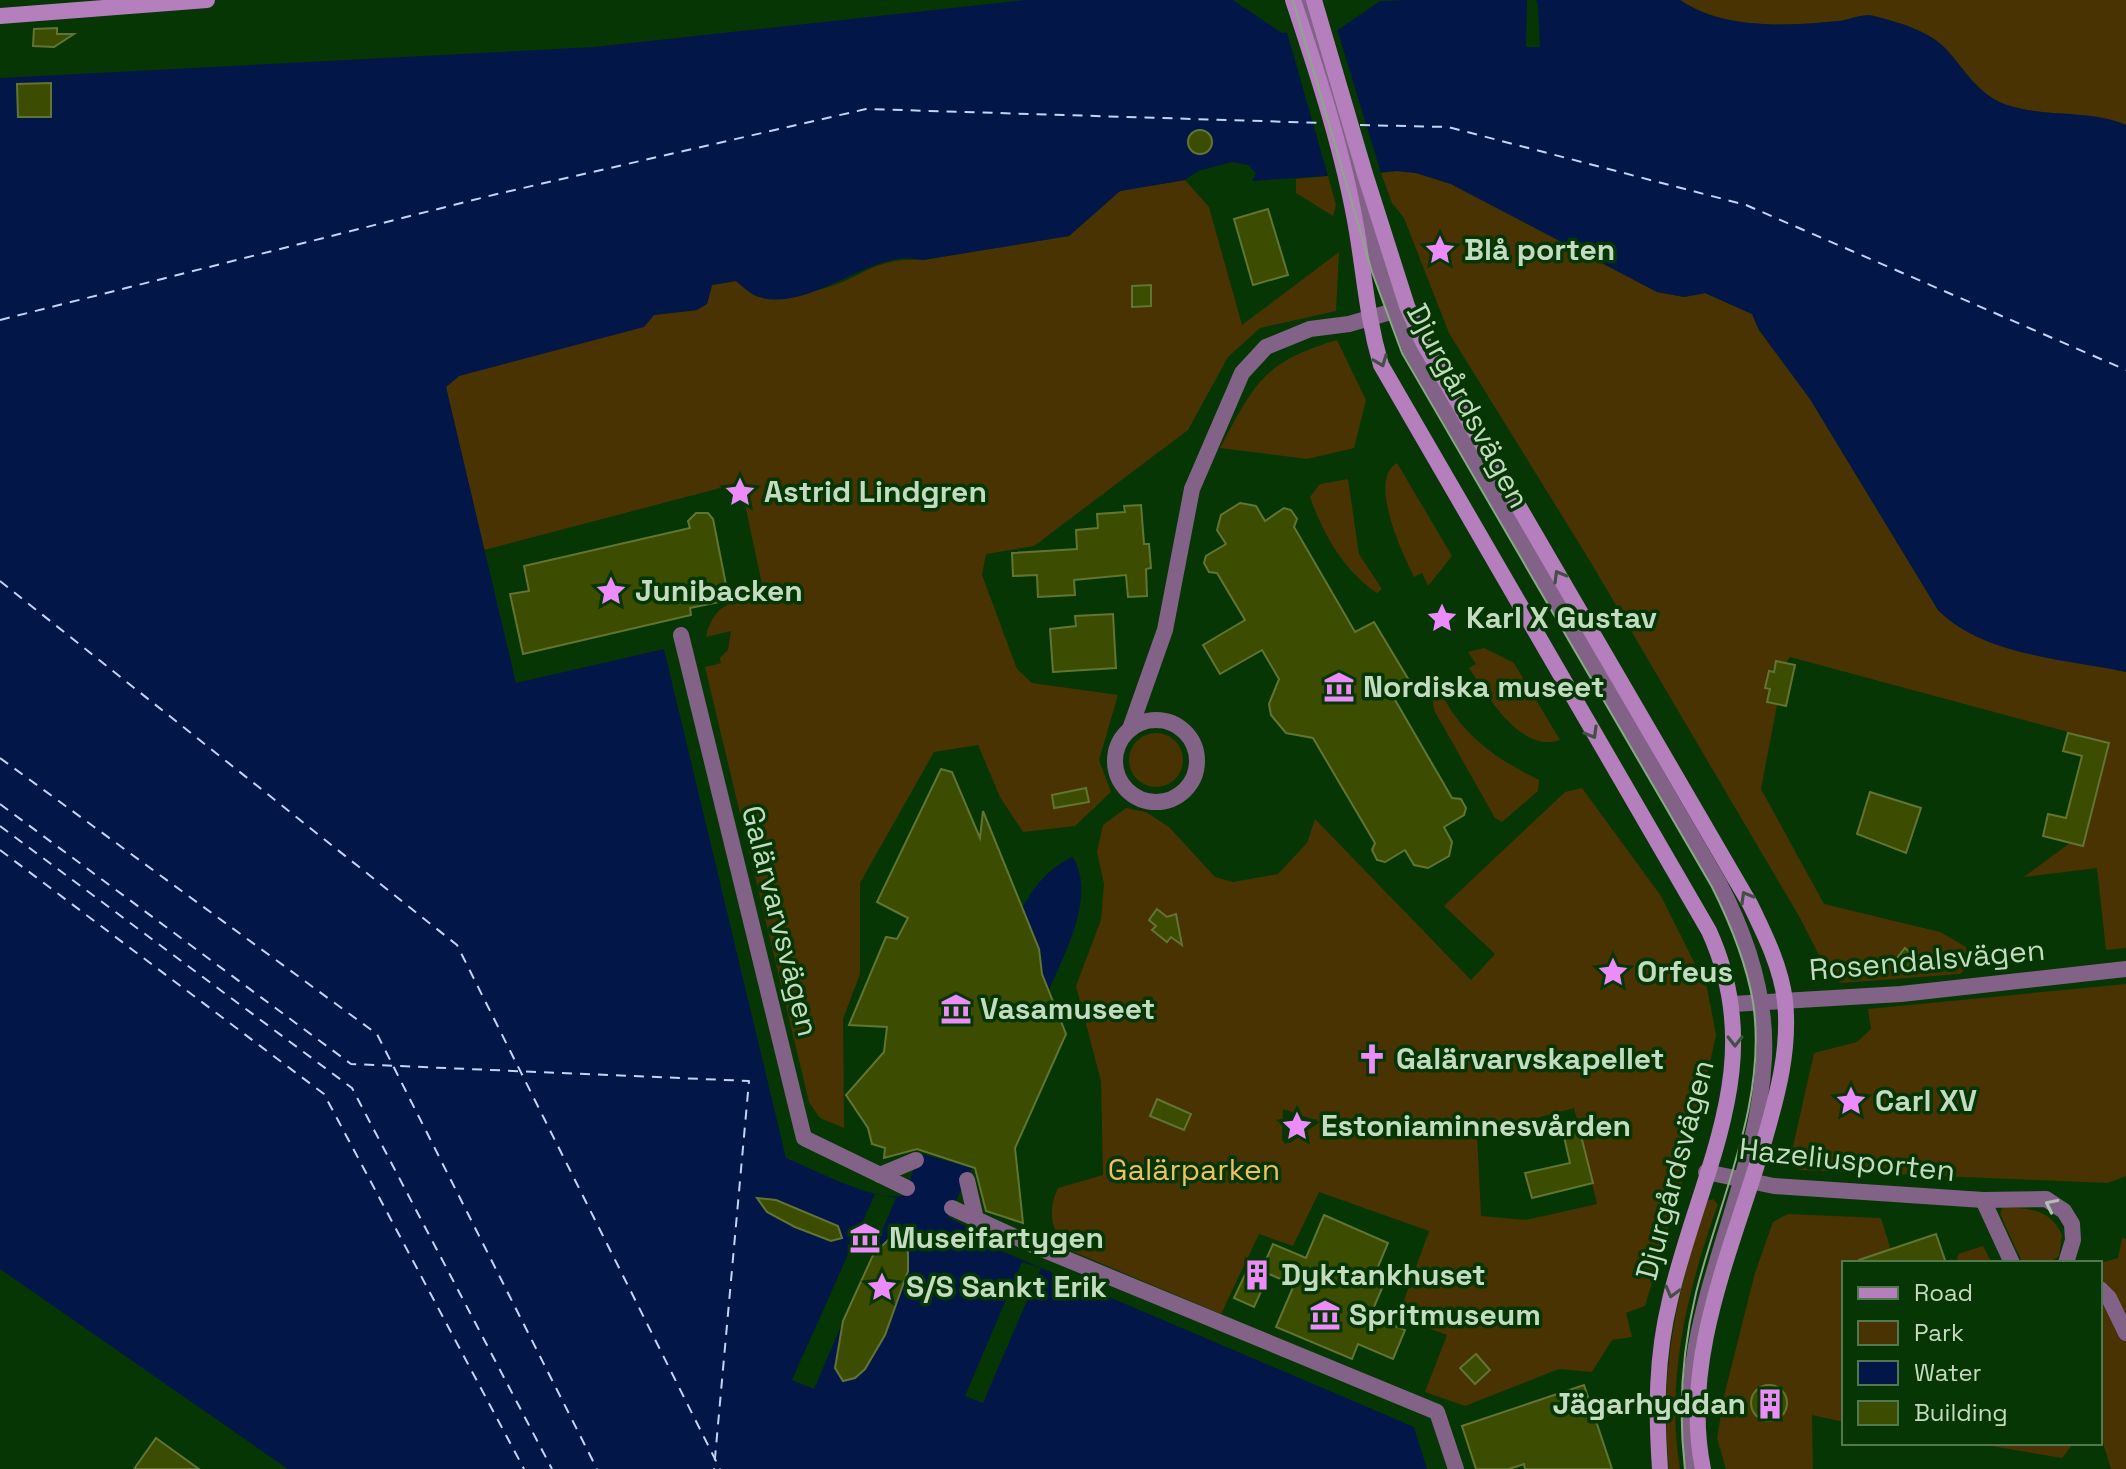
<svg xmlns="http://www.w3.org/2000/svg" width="2126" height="1469" font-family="'Space Grotesk',sans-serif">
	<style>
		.green { fill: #493302; fill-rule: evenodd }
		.water { fill: #021748 }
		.pier { fill: #063604 }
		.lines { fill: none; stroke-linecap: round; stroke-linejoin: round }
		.ferry { stroke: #c2d5f6; stroke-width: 2; stroke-dasharray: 10 8; stroke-linecap: butt }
		.building { fill: #3c4c00; stroke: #627433; stroke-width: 2 }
		.street { stroke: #836288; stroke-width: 16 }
		.secondary { stroke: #b47fbc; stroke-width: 16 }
		.tram { stroke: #8aa987; stroke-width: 2 }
		.oneway { stroke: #435044 }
		.oneway2 { stroke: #b3bdb2 }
		.labels { text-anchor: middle; stroke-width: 7; stroke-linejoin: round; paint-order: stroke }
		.poi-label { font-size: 30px; font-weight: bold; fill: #c3dbc0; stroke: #063604; text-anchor: start }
		.street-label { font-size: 30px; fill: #c3dbc0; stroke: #063604 }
		.park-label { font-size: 30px; fill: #f0bf60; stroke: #063604 }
	</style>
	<rect width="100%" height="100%" fill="#063604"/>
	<g class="green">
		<path d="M1680,0H2126V125C2090,109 2046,118 2007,105C1978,95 1965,70 1946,49C1929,31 1898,22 1874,16C1863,13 1850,20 1839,21C1787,26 1724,30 1680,0Z"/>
		<path d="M1397,171L1416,173L1451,184L1657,292L1684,297L1705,293L1752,314L1759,330L1810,399L1938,610C1985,657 2064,656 2126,672V948L2106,950L2097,868L2024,877L2070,843L2083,846L2109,743L1790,657L1786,663L1776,662L1765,687L1770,689L1767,702L1777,705L1761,789L1824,904L1940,932L1966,947L1967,968L1960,974L1841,983L1830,977L1800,918L1590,561L1449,333L1404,218L1392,203L1381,173Z"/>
		<polygon points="1328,176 1336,205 1333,216 1296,193 1296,179"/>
		<path d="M1185,180L1209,207L1242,325L1339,252L1336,311L1260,328L1228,357L1188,430L1034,546L986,554L982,575L1017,669L1032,683L1118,695L1099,760L1111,792L1075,826L1023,832L1000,797L978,745L934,752L860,883V974L843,1019L844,1128L820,1118L809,1102L705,667L721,663L720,658L728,650L731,631L706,637C714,603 732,601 764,594L745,504L752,489L741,479L728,486L484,550L446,387L459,376L653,315L697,310L707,304L712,285L736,281L754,295C776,293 801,295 822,289C863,278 873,257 923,260L1069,236L1120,191Z"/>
		<path d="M1337,340L1366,400L1354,448L1307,459L1220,448C1255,383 1263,362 1337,340Z"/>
		<path d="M1397,463L1452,556L1428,586L1422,573L1414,577C1403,554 1367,480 1397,463Z"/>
		<path d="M1348,479L1359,554L1382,589L1377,593C1344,571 1323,534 1310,497L1320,484Z"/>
		<path d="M1484,648L1514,663L1560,740C1521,754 1487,695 1469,668L1476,664L1468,652Z"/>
		<path d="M1441,692C1461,735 1498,760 1539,780L1538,791L1502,822L1495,818L1434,710L1432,694Z"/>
		<circle cx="1156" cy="760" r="27"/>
		<path d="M1582,788L1661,896L1707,988L1716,1035L1686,1169L1645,1306L1626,1313L1632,1337L1612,1340L1592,1372L1559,1369L1465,1406L1425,1392L1447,1335L1398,1317L1429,1231L1319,1192L1293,1246L1259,1234L1221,1314L1067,1249C1051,1230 1047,1211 1058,1188L1103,1175L1101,1081L1076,986L1101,920L1104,884L1097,852L1103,825L1126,808L1146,812L1169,827L1215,877L1233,882L1278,874L1307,843L1315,819L1471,980L1495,954L1444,906L1565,792ZM1574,1108L1597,1204L1526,1220L1481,1216L1477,1134ZM1283,1109L1320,1122L1290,1143L1282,1141Z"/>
		<polygon points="2126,984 2126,1176 2108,1183 1799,1170 1790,1160 1814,1053 1857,1042 1871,1029 1868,1009"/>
		<path d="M1713,1199L1718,1204C1688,1288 1665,1379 1680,1469H1669C1659,1368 1676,1296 1707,1201Z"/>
		<path d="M2003,1207C2029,1209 2050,1208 2062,1235L2059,1256L2049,1263L2022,1262L2000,1214Z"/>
		<polygon points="1788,1214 1881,1218 1891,1250 1869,1263 1844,1263 1844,1422 1812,1415 1813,1469 1726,1469 1717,1438 1724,1396 1755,1273 1773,1222"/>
		<polygon points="2122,1238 2126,1239 2126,1469 2111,1469 2100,1433 2100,1263 2118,1258"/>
		<polygon points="1983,1246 1992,1263 1957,1263 1958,1254"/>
		<polygon points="1974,1443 2074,1443 2062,1458"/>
	</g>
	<g class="water">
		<path d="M1026,0H1233L1282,33L1338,30L1380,1L1409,0H1680C1724,30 1787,26 1839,21C1850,20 1863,13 1874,16C1898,22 1929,31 1946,49C1965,70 1978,95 2007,105C2046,118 2090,109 2126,125V672C2065,659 1984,656 1938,610L1810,399L1759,330L1752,314L1705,293L1684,297L1657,292L1451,184L1416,173L1397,171L1252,181L1256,173L1248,165L1232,162L1198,171L1185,180L1120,191L1069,236L923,260C915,259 906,257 898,259C855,265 800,313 756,296C749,293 742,286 736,281L712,285L707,304L697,310L654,315L644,327L459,376L446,387L516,683L664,649L786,1158C814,1169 877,1204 905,1195L919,1153L972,1168L948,1217L971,1229V1238L1414,1427L1427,1469H288L0,1269V78L594,47Z"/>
		<path d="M1073,857C1097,899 1063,955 1047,995L994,971C1013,929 1028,876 1073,857Z"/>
	</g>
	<g class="pier">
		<polygon points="1527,0 1536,0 1538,5 1540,47 1526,47"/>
		<polygon points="1336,26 1381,173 1328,176 1286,29"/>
		<polygon points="875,1194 896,1198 814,1389 792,1380"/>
		<polygon points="1022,1262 1041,1268 983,1403 965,1396"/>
	</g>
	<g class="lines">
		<g class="ferry">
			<polyline points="1360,125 1448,127 1746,205 2126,370"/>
			<polyline points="0,320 497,194 866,109 1325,123"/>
			<polyline points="0,581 457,945 720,1469"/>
			<polyline points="0,758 377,1034 597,1469"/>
			<polyline points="0,804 351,1064 749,1081 714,1469"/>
			<polyline points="0,826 352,1088 552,1469"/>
			<polyline points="0,850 324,1094 524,1469"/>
		</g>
	</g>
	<g class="building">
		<polygon points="57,28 57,34 74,34 54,47 33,46 34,29"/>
		<polygon points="51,83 51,117 18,117 17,84"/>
		<circle cx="1200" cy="142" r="12"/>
		<polygon points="1268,209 1288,275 1253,285 1234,219"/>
		<polygon points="1151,285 1151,306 1132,307 1132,286"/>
		<polygon points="1240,503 1256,506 1265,521 1284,508 1291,510 1297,519 1294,527 1355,632 1374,622 1410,682 1391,693 1452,798 1461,799 1466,808 1464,815 1444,827 1452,842 1449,856 1428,868 1414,865 1405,850 1385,862 1377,860 1372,850 1375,843 1313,738 1286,733 1271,715 1269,704 1279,679 1262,650 1220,674 1203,645 1245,620 1217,573 1209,572 1204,563 1206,556 1226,544 1217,530 1221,515"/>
		<polygon points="1141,505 1144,544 1149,544 1151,568 1146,569 1147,596 1128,597 1126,575 1074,580 1075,595 1038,597 1037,575 1013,576 1012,553 1077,549 1076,530 1098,528 1097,514 1125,512 1124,506"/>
		<polygon points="696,513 708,513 713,519 729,600 690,608 691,615 523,654 510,594 529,591 524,566 690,528 688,521"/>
		<polygon points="1113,614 1116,668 1053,672 1050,629 1076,626 1075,616"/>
		<polygon points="1776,661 1795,665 1786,706 1767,702 1770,689 1765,688 1769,671 1774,672"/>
		<polygon points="2068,733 2109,743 2083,846 2043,836 2048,814 2066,818 2082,756 2063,751"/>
		<polygon points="941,769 952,772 980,838 983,811 1039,949 1042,974 1066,1034 1015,1148 1023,1223 986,1211 975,1168 917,1149 884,1158 885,1148 872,1144 868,1128 846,1095 884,1052 887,1027 849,1025 886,937 897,939 908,918 877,902"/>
		<polygon points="1086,788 1089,802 1054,808 1052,795"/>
		<polygon points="1870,792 1921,808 1906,853 1857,834"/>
		<polygon points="1157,909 1167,917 1176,914 1182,945 1171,937 1167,942 1152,930 1156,926 1149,920"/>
		<polygon points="1905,948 1918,959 1906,974 1893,963"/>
		<polygon points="1157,1099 1191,1114 1184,1130 1150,1116"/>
		<polygon points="1578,1124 1593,1183 1532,1198 1525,1173 1570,1163 1562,1128"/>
		<polygon points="757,1198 776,1200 838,1226 842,1238 831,1241 795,1227 767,1212"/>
		<polygon points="1324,1215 1388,1243 1375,1274 1386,1279 1370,1316 1405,1330 1393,1359 1358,1344 1352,1359 1276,1327 1294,1285 1269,1274 1254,1307 1234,1298 1250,1264 1262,1269 1273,1244 1306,1258"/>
		<polygon points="899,1229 908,1253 908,1271 885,1335 865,1369 855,1378 843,1381 835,1368 843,1321 873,1255"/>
		<polygon points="1936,1234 1946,1263 1860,1263 1859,1260"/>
		<polygon points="1476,1354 1490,1370 1475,1384 1460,1368"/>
		<polygon points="1584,1385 1612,1469 1525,1469 1524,1464 1509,1469 1476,1469 1462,1426"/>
		<circle cx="1769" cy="1403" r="18"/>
		<polygon points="156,1438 199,1469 134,1469"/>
	</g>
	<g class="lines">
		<g class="street">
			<path d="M1307,0L1310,24L1380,270L1410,349L1719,883C1747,937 1767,997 1764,1058C1757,1200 1669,1322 1694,1469"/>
			<polyline points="681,635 804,1138 907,1188"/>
			<circle cx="1156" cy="761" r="41"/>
			<polyline points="1130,729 1165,630 1192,489 1242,373 1266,347 1310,329 1349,324 1401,309"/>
			<polyline points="1733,1004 1901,994 2126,969"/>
			<polyline points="1706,1172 1774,1186 1983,1200 2046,1199 2064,1211 2072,1224 2073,1240 2066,1263"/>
			<polyline points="880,1175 916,1160"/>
			<polyline points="967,1180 976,1219"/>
			<polyline points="1983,1200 2012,1263"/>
			<polyline points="952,1208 1037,1247 1437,1412 1456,1469"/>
			<polyline points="2100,1289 2109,1298 2126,1333"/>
		</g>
		<g class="secondary">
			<path d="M1293,0C1318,75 1344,154 1357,232C1365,280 1367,317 1381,365L1709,931C1770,1065 1700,1170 1670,1300C1656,1357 1656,1411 1660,1469"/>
			<path d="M1314,0L1365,174L1407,306L1423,342L1750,904C1765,935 1781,967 1785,1001C1790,1048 1778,1093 1765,1138C1735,1243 1680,1357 1703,1469"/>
			<polyline points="0,16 207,0"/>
		</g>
		<path class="tram" d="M1293,0L1372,272L1402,353L1712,887C1730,923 1746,962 1753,1002C1768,1101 1719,1200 1696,1293C1682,1351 1678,1410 1685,1469"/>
	</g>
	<defs><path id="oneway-chevron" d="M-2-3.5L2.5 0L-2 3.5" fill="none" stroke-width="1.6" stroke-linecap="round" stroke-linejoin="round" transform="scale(2)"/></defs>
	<g class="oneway">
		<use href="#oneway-chevron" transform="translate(1381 361) rotate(69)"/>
		<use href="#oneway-chevron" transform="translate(1559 576) rotate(-120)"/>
		<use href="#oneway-chevron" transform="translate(1592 733) rotate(60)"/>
		<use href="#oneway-chevron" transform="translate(1746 897) rotate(-120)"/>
		<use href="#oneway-chevron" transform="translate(1735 1041) rotate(90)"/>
		<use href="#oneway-chevron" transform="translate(1672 1292) rotate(105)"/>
	</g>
	<use class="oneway2" href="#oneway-chevron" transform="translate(2051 1205) rotate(-154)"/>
	<defs>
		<g id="sight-bare" transform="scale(2.4)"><path d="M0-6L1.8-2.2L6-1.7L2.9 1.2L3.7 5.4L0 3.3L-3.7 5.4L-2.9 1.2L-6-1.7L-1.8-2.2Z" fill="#ec8cfb" stroke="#063604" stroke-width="2.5" paint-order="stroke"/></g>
		<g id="museum-bare" transform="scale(2.4)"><path d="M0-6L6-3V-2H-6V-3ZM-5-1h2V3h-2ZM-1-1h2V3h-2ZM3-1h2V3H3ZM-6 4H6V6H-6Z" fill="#ec8cfb" stroke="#063604" stroke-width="2.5" paint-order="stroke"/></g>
		<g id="church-bare" transform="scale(2.4)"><path d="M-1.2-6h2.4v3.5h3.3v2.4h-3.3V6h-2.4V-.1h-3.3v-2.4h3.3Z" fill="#ec8cfb" stroke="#063604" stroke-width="2.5" paint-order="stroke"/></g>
		<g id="building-bare" transform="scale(2.4)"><path d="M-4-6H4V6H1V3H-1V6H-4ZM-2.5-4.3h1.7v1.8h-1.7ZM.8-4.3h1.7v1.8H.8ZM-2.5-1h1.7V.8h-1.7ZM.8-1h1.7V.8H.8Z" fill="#ec8cfb" stroke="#063604" stroke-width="2.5" paint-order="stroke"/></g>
	</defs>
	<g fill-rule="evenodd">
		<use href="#sight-bare" x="1440" y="250"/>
		<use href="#sight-bare" x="740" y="492"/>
		<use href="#sight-bare" x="611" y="591"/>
		<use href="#sight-bare" x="1442" y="618"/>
		<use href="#museum-bare" x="1339" y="687"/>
		<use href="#sight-bare" x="1613" y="972"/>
		<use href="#museum-bare" x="956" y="1009"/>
		<use href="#church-bare" x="1372" y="1059"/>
		<use href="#sight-bare" x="1851" y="1101"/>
		<use href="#sight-bare" x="1297" y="1126"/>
		<use href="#museum-bare" x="865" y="1238"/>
		<use href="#building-bare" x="1257" y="1275"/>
		<use href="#sight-bare" x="882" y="1287"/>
		<use href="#museum-bare" x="1325" y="1315"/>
		<use href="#building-bare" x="1770" y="1404"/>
	</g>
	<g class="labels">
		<g class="poi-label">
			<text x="1464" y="260">Blå porten</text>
			<text x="764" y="502">Astrid Lindgren</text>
			<text x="635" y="601">Junibacken</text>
			<text x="1466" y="628">Karl X Gustav</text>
			<text x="1363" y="697">Nordiska museet</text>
			<text x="1637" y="982">Orfeus</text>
			<text x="980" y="1019">Vasamuseet</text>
			<text x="1396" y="1069">Galärvarvskapellet</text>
			<text x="1875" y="1111">Carl XV</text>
			<text x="1321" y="1136">Estoniaminnesvården</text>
			<text x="889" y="1248">Museifartygen</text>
			<text x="1281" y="1285">Dyktankhuset</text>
			<text x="906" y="1297">S/S Sankt Erik</text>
			<text x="1349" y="1325">Spritmuseum</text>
			<text x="1746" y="1414" text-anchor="end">Jägarhyddan</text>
		</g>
		<g class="street-label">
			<text transform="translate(1468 406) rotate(62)" y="10">Djurgårdsvägen</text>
			<text transform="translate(780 921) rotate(76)" y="10">Galärvarvsvägen</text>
			<text transform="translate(1927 960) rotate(-5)" y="10">Rosendalsvägen</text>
			<text transform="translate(1847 1160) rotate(6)" y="10">Hazeliusporten</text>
			<text transform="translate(1675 1170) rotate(-75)" y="10">Djurgårdsvägen</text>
		</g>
		<g class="park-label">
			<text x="1194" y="1180">Galärparken</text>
		</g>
	</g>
	<rect x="1842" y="1261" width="260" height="184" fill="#063604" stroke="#52784f" stroke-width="2"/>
	<rect x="1858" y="1287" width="40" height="12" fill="#b47fbc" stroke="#52784f" stroke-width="2"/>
	<text x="1914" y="1301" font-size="24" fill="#c3dbc0">Road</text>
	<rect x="1858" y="1321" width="40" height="24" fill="#493302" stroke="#52784f" stroke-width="2"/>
	<text x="1914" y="1341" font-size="24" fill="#c3dbc0">Park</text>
	<rect x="1858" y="1361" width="40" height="24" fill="#021748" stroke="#52784f" stroke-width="2"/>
	<text x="1914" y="1381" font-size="24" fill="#c3dbc0">Water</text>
	<rect x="1858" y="1401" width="40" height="24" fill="#3c4c00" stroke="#52784f" stroke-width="2"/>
	<text x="1914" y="1421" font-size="24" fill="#c3dbc0">Building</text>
</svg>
